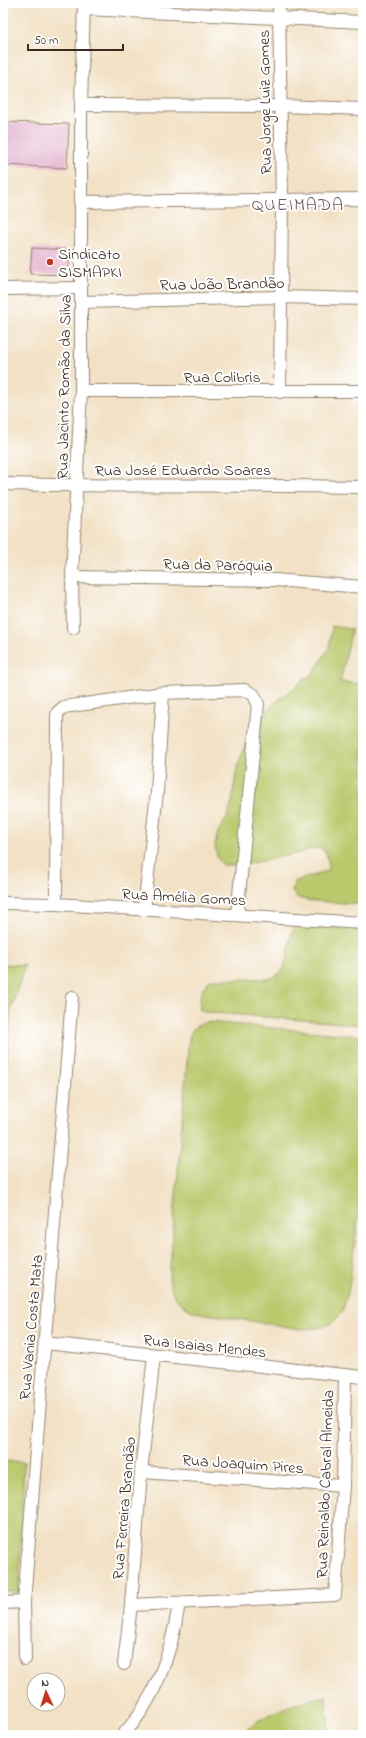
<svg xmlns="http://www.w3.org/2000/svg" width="366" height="1738" font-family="'Indie Flower',sans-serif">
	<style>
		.green { fill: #b9c96c; stroke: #7a7a45 }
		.building { fill: #e2aecc }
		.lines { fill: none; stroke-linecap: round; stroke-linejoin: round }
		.minor-casing { stroke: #968672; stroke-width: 14 }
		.minor { stroke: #fff; stroke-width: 12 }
		.poi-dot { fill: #c8321e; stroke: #fff; stroke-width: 1.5 }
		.labels { text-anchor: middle; stroke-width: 4; stroke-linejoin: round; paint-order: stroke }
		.street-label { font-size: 16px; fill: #3b2a1e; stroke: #fff }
		.poi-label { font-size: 16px; fill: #3b2a1e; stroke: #fff; text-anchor: start }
		.quarter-label { font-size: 18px; letter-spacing: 1px; fill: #75585b; stroke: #fff }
	</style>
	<rect width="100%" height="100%" fill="#fff"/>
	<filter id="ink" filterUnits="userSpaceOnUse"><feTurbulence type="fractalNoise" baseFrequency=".025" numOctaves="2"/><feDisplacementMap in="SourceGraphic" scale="8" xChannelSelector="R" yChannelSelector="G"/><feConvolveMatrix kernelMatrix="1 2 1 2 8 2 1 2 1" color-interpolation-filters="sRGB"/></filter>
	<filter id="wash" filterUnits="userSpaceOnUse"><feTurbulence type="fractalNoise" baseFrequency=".012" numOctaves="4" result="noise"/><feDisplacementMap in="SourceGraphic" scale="16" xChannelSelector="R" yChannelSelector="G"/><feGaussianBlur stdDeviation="0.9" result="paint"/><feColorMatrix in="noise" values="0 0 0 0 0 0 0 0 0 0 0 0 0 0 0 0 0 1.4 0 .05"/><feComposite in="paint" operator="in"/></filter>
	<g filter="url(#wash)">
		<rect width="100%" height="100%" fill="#f2e1c5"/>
		<g class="green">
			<path d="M332,626L352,629L340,682L363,684V904L310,901L298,898L292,892L294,882C305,877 318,876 328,870C329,860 328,854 321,848C311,848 304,852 294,854C271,859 247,866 223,865L217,857L215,845L218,832L227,818L232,802L236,772L249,733L273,704L314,672L329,648Z"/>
			<path d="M299,924L363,928V1025L204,1012L200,1010C198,999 202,985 212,979H266C297,976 282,933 299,924Z"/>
			<polygon points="3,964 25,965 10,1013 3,1113"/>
			<path d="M207,1022L363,1036V1179L349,1288L342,1313L332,1323L320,1328L300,1329L194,1312C180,1304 171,1297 169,1279L188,1049C190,1032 190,1027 207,1022Z"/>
			<polygon points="3,1458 4,1461 24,1462 19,1592 3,1592"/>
			<path d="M326,1696L329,1735H243C246,1731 249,1726 253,1724C275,1710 302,1700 326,1696Z"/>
		</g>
		<g id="blocks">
			<g class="building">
				<polygon points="4,122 69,124 67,168 3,165"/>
				<polygon points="32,248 69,250 69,275 30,274"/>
			</g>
		</g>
	</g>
	<g filter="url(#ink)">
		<use href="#blocks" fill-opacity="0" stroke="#968672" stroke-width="1"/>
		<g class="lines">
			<g class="minor-casing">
				<g id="minor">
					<polyline points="279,3 282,199 280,392"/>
					<polyline points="84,9 363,22"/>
					<polyline points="81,105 281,106 363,109"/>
					<polyline points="80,202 363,199"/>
					<polyline points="3,289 81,288"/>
					<polyline points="82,302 281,297 363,299"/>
					<polyline points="81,391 363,391"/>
					<path d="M3,484C123,487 243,484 363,487"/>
					<polyline points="72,577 274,580 363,587"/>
					<polyline points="73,628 72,577 81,391 81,105 84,3"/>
					<polyline points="3,903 56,904 363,923"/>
					<polyline points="56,904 57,715 58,712 64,707 163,693 245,690 254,695 258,704 237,915"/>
					<polyline points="144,910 157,792 163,693"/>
					<polyline points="45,1343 363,1377"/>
					<polyline points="141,1472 343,1486"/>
					<polyline points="3,1603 24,1602"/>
					<polyline points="131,1605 335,1595 343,1486 345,1375"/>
					<polyline points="25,1659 24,1602 72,997"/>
					<polyline points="124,1664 131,1605 141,1472 154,1356"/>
					<path d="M123,1735C156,1699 172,1651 179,1603"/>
				</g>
			</g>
			<use href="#minor" class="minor"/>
		</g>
	</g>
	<circle class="poi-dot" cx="50" cy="262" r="4"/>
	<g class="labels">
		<g class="street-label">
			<text transform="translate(264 102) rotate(-91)" y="6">Rua Jorge Luiz Gomes</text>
			<text transform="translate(222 283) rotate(-1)" y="6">Rua João Brandão</text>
			<text x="222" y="382">Rua Colibris</text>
			<text transform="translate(63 387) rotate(-89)" y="6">Rua Jacinto Romão da Silva</text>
			<text x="183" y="475">Rua José Eduardo Soares</text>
			<text transform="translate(218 564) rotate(1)" y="6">Rua da Paróquia</text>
			<text transform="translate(184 896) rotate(3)" y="6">Rua Amélia Gomes</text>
			<text transform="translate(30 1327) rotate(-85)" y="6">Rua Vania Costa Mata</text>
			<text transform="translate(205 1345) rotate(6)" y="6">Rua Isaias Mendes</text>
			<text transform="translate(243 1463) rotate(4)" y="6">Rua Joaquim Pires</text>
			<text transform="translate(324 1484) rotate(-88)" y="6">Rua Reinaldo Cabral Almeida</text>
			<text transform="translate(123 1508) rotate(-85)" y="6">Rua Ferreira Brandão</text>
		</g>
		<g class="poi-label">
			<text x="58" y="259">Sindicato<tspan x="58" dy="18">SISMAPKI</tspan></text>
		</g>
		<g class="quarter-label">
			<text x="298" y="210">QUEIMADA</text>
		</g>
	</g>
	<rect width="366" height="1738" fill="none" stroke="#fff" stroke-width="16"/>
	<g transform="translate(46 1692) rotate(356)"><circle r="19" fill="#ffffff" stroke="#b1aaa5"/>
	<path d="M0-3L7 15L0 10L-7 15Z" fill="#c8321e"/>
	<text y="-6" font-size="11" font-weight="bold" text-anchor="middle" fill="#3b2a1e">N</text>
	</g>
	<path d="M28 44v6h95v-6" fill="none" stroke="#3b2a1e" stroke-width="2"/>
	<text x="34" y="44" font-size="12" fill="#3b2a1e" stroke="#ffffff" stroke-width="3" paint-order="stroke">50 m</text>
</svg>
